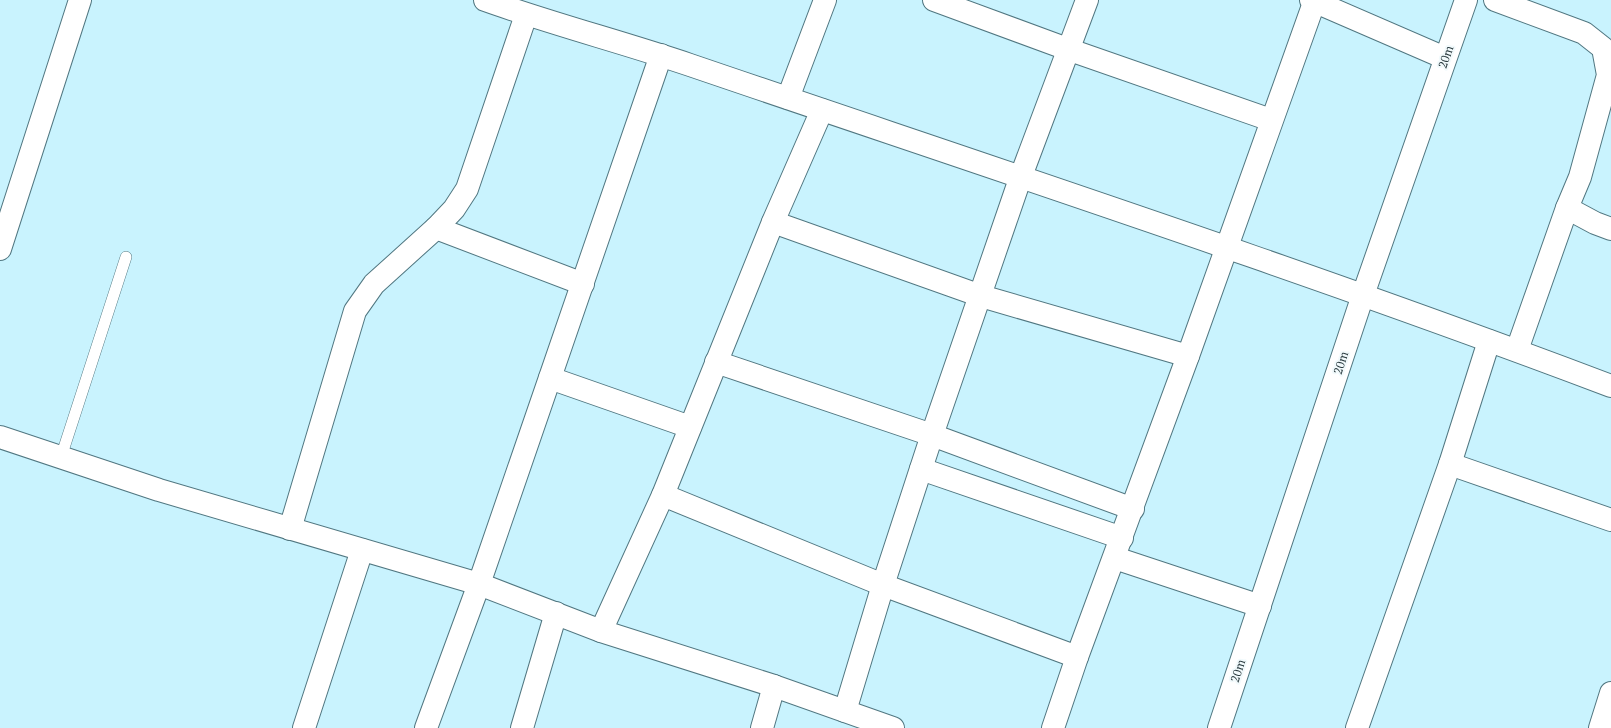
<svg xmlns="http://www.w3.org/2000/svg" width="1611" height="728" font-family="'PT Serif',serif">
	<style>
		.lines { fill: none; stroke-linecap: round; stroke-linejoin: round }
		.service-casing { stroke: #517781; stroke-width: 12 }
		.minor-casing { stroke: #517781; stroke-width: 24 }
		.service { stroke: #fff; stroke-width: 11 }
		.minor { stroke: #fff; stroke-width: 22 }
		.labels { text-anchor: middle; stroke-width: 4; stroke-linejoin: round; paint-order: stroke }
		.street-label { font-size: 12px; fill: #2b3c40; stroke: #f2fafc }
	</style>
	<rect width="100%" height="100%" fill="#c9f3fe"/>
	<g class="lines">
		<g class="service-casing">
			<polyline id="service" points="61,457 126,257"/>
		</g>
		<g class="minor-casing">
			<g id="minor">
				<path d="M485,0C552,24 622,42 690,65C998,170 1307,271 1611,386"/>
				<polyline points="934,0 1070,50 1271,120"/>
				<polyline points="1311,0 1445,58"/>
				<polyline points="1495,0 1584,33 1603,48 1608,75 1580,177 1567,208 1595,223 1611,229"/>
				<polyline points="788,98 825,0"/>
				<polyline points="822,110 773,222 981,296 1188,356"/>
				<polyline points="436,228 583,284"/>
				<polyline points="0,249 80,0"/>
				<polyline points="1517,350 1567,208"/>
				<polyline points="716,362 932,435 1133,509"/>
				<polyline points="550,378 690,427"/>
				<polyline points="0,437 159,490 479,584 601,631 774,686 893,728"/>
				<polyline points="1450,464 1611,520"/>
				<polyline points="921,469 1122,538"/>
				<polyline points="663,495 773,222"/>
				<polyline points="290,529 355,311 374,284 436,228 454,209 467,189 526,15"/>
				<polyline points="1115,558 1260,606"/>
				<polyline points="601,631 663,495 883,585 1077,657"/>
				<polyline points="845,711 883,585 932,435 1021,176 1087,0"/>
				<polyline points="304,728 362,550"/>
				<polyline points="426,728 479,584 661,55"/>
				<polyline points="522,728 556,613"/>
				<polyline points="762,728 774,686"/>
				<polyline points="1053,728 1077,657 1188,356 1315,0"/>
				<polyline points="1219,728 1363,295 1466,0"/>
				<polyline points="1357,728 1450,464 1489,341"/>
				<polyline points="1600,728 1611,693"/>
			</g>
		</g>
		<use href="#service" class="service"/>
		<use href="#minor" class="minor"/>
	</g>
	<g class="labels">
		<g class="street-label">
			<text transform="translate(1446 57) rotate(-71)" y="4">20m</text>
			<text transform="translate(1341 363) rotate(-72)" y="4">20m</text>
			<text transform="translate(1238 671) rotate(-72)" y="4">20m</text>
		</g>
	</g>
</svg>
